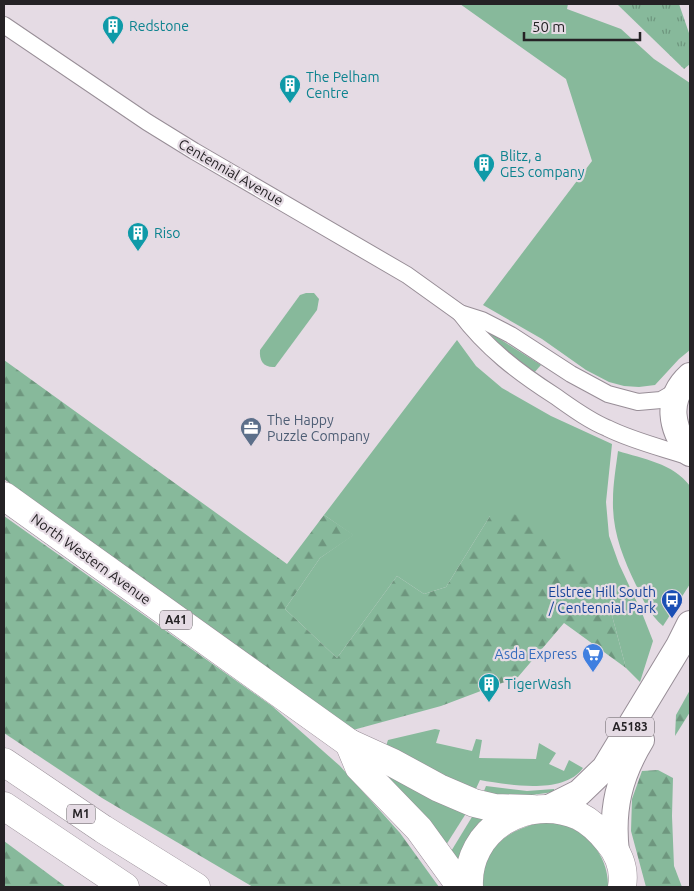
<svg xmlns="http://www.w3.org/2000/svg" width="694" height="891" font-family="Ubuntu,sans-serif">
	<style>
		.green { fill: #87b99b }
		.forest { fill: url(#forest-firs) }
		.park { fill: url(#park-tufts) }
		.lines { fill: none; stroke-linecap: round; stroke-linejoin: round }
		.street-casing { stroke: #988e97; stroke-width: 18 }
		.primary-casing { stroke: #988e97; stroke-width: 28 }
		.highway-casing { stroke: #988e97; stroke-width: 29 }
		.street { stroke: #fff; stroke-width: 16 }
		.primary { stroke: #fff; stroke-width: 26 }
		.highway { stroke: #fff; stroke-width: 28 }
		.labels { text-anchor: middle; stroke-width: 4.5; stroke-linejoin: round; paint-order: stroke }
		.shield { fill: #e5dbe4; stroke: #5f5a5e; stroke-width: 1 }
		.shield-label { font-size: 12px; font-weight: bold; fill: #252225 }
		.culture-label { font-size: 14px; fill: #0d838f; stroke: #e5dbe4; text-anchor: start }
		.street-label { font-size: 14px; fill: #252225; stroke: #e5dbe4 }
		.service-label { font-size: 14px; fill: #4e5e75; stroke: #e5dbe4; text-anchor: start }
		.transit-label { font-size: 14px; fill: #164399; stroke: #e5dbe4; text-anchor: end }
		.shop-label { font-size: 14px; fill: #366cbe; stroke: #e5dbe4; text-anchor: end }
	</style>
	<defs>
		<pattern id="forest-firs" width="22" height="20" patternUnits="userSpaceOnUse" patternTransform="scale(1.25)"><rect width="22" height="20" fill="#87b99b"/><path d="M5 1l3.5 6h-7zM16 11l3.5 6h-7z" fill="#6e967e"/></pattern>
		<pattern id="park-tufts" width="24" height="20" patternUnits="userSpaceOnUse" patternTransform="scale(1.25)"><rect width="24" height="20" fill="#87b99b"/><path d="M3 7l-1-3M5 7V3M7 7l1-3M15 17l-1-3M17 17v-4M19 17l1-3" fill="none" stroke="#6e967e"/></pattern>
	</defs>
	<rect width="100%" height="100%" fill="#e5dbe4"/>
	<g class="green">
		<polygon points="460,4 568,4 567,9 621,29 654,59 690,83 690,350 679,359 655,385 639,387 624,386 609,382 586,370 542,339 483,305 592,161 566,79"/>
		<path d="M306,293H314L319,299L317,310L275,367C264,368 259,361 260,350L300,295Z"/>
		<polygon points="487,331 541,365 533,374 514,360"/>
		<polygon points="457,340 476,366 502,388 551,416 612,444 606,502 609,536 619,564 642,613 653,641 640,682 626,668 610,608 490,516 446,587 424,594 397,576 337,658 285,609 320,558 353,535 324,515"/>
		<path d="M618,451C643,459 673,463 690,486V584L663,626C650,615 643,600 636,585C623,558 612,531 613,500C613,484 616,467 618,451Z"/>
		<path d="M435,729L440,730L436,743L472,751L476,739L482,740L479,758L536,759L539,743L556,753L549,764L564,771L569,760L583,768C564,795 508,785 480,780L474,793L385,749L388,740Z"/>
		<polygon points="369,759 467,809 465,815 446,845"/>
		<polygon points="486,786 527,791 554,789 554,792 524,796 482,796"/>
		<polygon points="475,812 489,817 461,860 456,860 450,853"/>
		<path d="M539,823C544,823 550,822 555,823C586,828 609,856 608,887H482C483,850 504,831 539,823Z"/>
	</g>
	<g class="forest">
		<polygon points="4,360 287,564 324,515 354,535 320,558 285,609 337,658 397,576 424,594 446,587 490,516 505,510 543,527 579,559 610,608 626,668 564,623 518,677 441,706 353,730 4,479"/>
		<polygon points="4,516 272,706 340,766 400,833 439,887 253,887 102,798 4,733"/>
		<polygon points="690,690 690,712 675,736 676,715"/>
		<polygon points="658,770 673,778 672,816 674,866 682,887 646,887 631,831 632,799 642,771"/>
		<polygon points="4,841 66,887 4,887"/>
	</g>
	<polygon class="park" points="617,4 679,4 690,36 690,64 684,69"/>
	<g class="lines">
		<g class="street-casing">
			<g id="street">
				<polyline points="4,25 147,122 194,151 407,275 460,313 482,320 511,335 571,374 608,394 638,402 661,400 680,389"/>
				<path d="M460,313C486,348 519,373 555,396C572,408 588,420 607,428C633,441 663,448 690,457"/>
			</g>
		</g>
		<g class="primary-casing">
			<g id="primary">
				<path d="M690,376C665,399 671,429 690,453"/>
				<polyline points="547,809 579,793 605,768 679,646 690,624"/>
				<path d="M616,852C611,810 619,776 641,740"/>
			</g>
		</g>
		<g class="highway-casing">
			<g id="highway">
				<polyline points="4,496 349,743 393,763 439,788 474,803 495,808 532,809"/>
				<polyline points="349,743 359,767 419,829 461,887"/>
				<polyline points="4,762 103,829 196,887"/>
				<polyline points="4,806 125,887"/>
				<path d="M469,887C466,829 527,793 579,816C591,822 600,831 608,841C619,854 625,870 622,887"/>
			</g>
		</g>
		<use href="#street" class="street"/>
		<use href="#primary" class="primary"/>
		<use href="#highway" class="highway"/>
	</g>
	<defs>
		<g id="building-pin" transform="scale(1.125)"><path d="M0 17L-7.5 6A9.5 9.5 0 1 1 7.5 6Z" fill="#0f9aa8" stroke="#e5dbe4"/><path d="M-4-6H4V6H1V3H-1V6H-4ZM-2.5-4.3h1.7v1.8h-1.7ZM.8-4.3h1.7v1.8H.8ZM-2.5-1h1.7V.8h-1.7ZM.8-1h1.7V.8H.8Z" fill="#fff"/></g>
		<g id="office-pin" transform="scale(1.125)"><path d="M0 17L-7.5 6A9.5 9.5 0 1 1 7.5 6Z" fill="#5c6f8a" stroke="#e5dbe4"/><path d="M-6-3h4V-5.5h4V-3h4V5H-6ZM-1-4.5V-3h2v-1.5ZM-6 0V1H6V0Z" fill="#fff"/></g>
		<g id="bus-pin" transform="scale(1.125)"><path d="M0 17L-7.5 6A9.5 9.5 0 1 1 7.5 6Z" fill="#1a4fb4" stroke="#e5dbe4"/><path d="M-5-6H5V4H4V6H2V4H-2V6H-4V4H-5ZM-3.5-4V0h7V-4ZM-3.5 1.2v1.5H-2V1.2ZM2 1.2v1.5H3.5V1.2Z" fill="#fff"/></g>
		<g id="supermarket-pin" transform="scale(1.125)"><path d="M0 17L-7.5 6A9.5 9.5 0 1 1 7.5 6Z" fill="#3f7fe0" stroke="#e5dbe4"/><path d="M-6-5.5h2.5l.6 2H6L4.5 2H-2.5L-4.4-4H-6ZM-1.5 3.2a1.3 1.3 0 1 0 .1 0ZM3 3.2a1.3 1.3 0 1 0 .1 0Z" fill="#fff"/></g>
	</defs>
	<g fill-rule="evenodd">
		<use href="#building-pin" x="113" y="26"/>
		<use href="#building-pin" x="290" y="85"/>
		<use href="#building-pin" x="484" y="164"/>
		<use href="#building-pin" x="138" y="233"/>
		<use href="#office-pin" x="251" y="428"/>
		<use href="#bus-pin" x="672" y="600"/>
		<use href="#supermarket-pin" x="593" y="654"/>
		<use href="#building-pin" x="489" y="684"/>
	</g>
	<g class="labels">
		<g class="shield">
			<rect x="160" y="610.5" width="32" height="19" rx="4"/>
			<rect x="606" y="717.5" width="48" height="19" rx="4"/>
			<rect x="67" y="804.5" width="28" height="19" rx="4"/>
		</g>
		<g class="shield-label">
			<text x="176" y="624">A41</text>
			<text x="630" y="731">A5183</text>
			<text x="81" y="818">M1</text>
		</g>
		<g class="culture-label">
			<text x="129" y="31">Redstone</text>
			<text x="306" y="82">The Pelham<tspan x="306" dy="16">Centre</tspan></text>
			<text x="500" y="161">Blitz, a<tspan x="500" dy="16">GES company</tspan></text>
			<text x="154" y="238">Riso</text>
			<text x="505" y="689">TigerWash</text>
		</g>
		<g class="street-label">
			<text transform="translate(231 172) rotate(30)" y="5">Centennial Avenue</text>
			<text transform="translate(91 559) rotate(36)" y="5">North Western Avenue</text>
		</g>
		<g class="service-label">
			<text x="267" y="425">The Happy<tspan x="267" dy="16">Puzzle Company</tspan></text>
		</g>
		<g class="transit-label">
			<text x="656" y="597">Elstree Hill South<tspan x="656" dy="16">/ Centennial Park</tspan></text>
		</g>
		<g class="shop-label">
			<text x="577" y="659">Asda Express</text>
		</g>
	</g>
	<rect width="694" height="891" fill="none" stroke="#252225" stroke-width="10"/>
	<path d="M524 32v8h116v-8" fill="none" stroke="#252225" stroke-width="2.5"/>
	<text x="532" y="32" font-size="15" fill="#252225" stroke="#e5dbe4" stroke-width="4" paint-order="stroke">50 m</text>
</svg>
